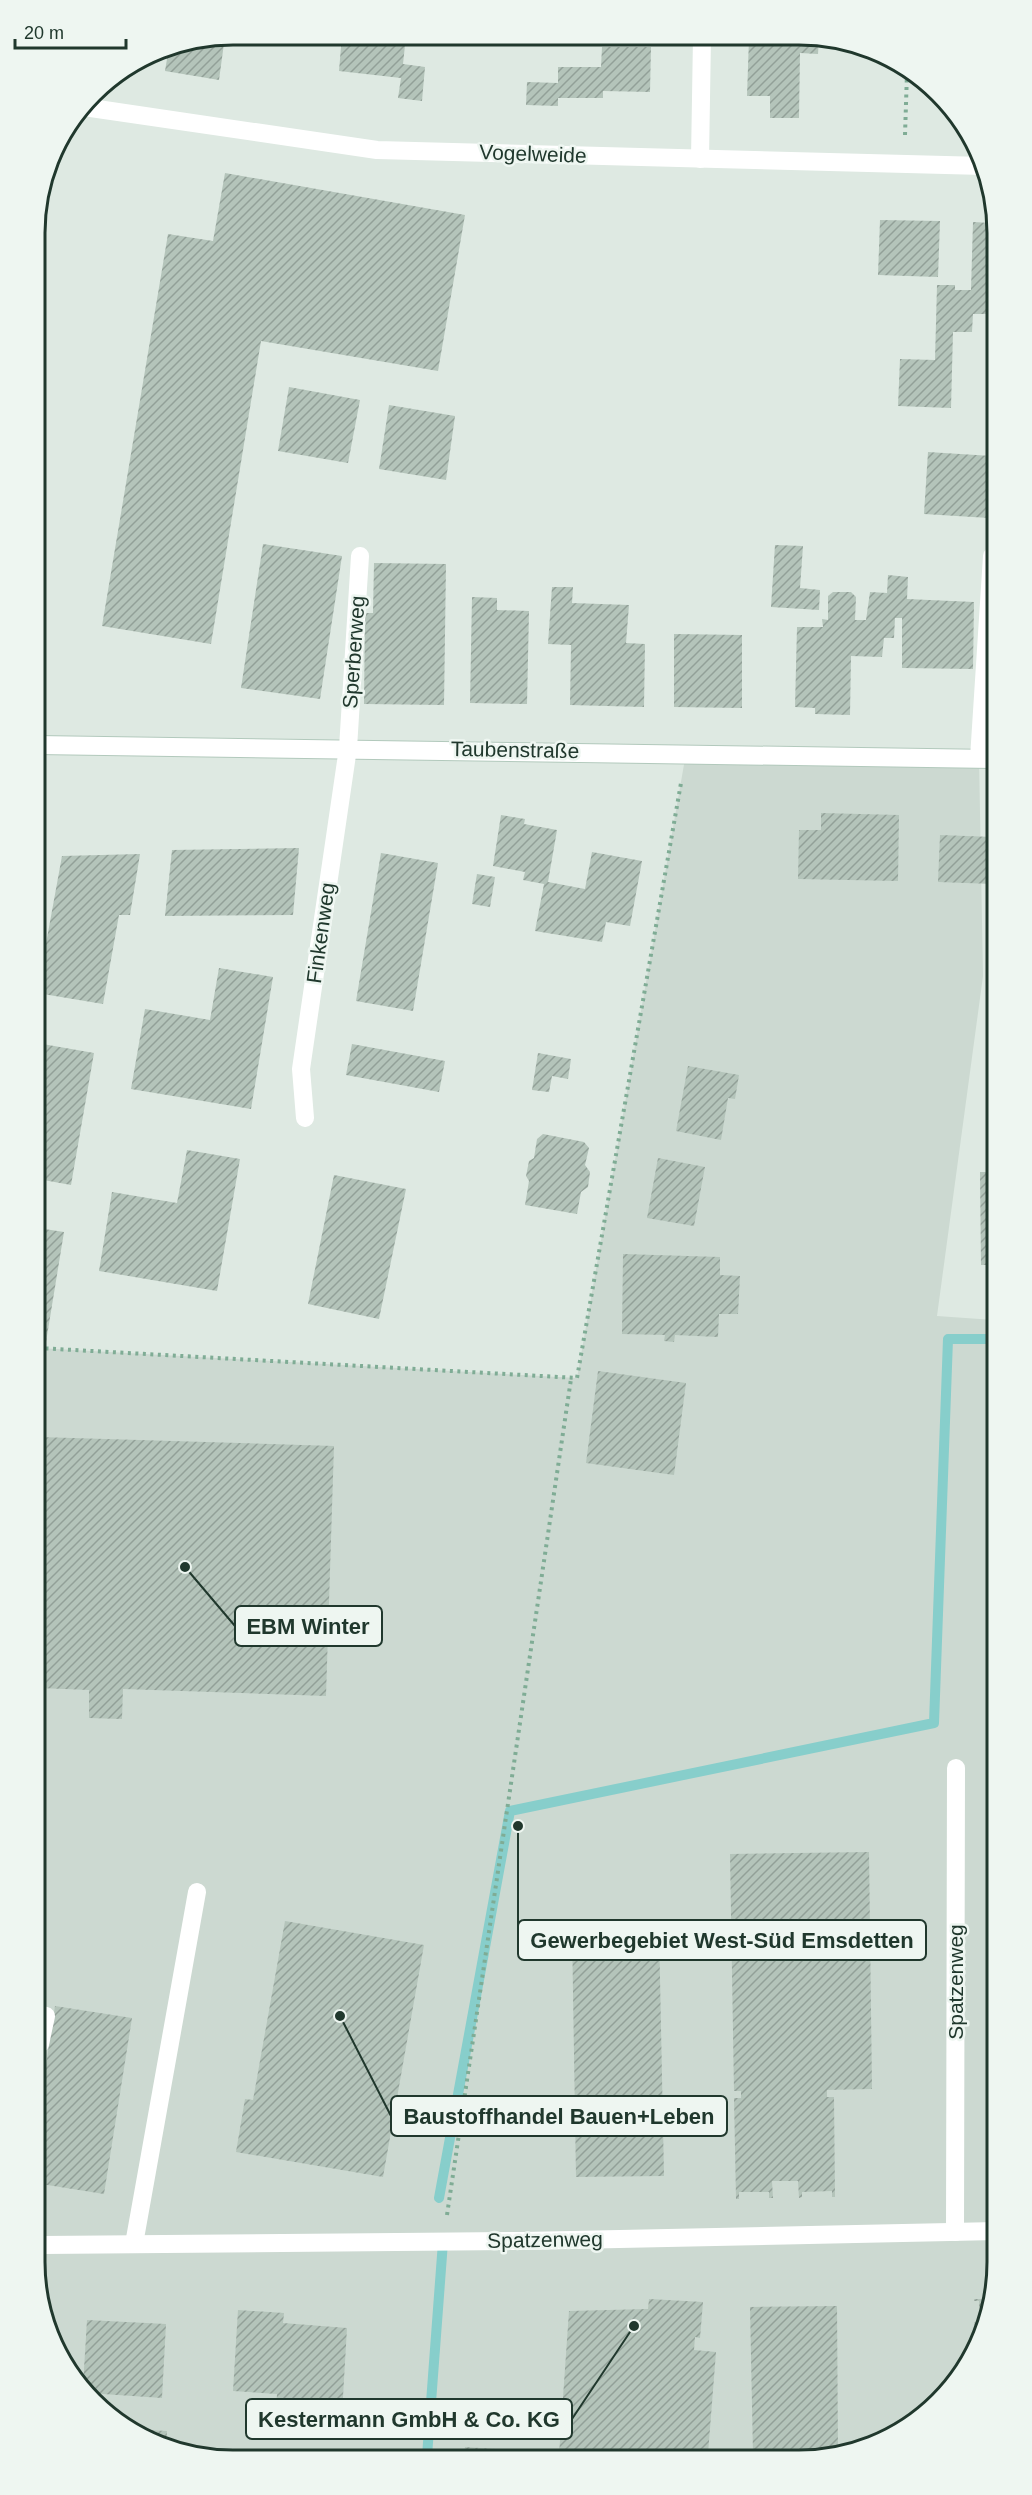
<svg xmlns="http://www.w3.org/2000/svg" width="1032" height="2495" font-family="Arial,sans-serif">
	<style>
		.built { fill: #ccd9d1 }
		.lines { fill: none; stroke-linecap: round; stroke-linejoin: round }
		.stream { stroke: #87cecb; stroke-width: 10 }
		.building { fill: url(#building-hatch) }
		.secondary-casing { stroke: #b2c9bc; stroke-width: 20 }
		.path { stroke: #7fac95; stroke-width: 4; stroke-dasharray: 3 4.5; stroke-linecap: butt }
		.lane { stroke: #fff; stroke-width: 18 }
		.street { stroke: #fff; stroke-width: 18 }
		.secondary { stroke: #fff; stroke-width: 18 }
		.labels { text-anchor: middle; stroke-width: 5; stroke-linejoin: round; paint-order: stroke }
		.street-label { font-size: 21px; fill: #20382d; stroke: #eef6f1 }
		.rim { fill: none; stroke: #20382d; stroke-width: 3 }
		.leader { fill: none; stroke: #20382d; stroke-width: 2 }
		.callout-dot { fill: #20382d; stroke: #eef6f1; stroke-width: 2 }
		.callout { fill: #eef6f1; stroke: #20382d; stroke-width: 2 }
		.callout-label { font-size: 22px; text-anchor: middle; font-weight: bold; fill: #20382d }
	</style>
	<defs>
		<pattern id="building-hatch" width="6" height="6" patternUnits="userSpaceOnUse" patternTransform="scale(1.5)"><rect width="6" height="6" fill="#b4c4ba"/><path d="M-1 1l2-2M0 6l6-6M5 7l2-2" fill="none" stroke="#92a098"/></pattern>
	</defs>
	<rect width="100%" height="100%" fill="#dee9e2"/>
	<polygon class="built" points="686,753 979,758 983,976 937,1316 994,1320 997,2274 987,2326 956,2383 909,2427 850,2454 195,2457 145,2440 93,2402 41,2313 38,1348 577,1378"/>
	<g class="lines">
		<g class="stream">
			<polyline points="439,2198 510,1811 934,1723 948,1339 994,1339"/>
			<polyline points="427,2456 443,2242"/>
		</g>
	</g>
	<g class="building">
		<polygon points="342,35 406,36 403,64 425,67 422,101 398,98 401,78 339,71"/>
		<polygon points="225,36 219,80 165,71 169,47"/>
		<rect x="446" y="36" width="25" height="6"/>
		<polygon points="749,38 819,38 818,54 800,53 799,118 770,118 770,96 747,96"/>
		<polygon points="602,47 651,47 650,92 603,91 603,98 558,98 558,106 526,105 527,82 558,83 558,67 601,67"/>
		<polygon points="225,173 465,215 438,371 261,341 211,644 102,626 168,234 213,241"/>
		<polygon points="880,220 940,221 938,277 878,275"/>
		<polygon points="973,222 991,223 991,314 973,314 972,332 953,332 951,408 898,406 900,359 935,360 937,285 955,285 955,290 971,290"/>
		<polygon points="289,387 360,400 348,463 278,451"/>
		<polygon points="389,405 455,416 446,480 379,469"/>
		<polygon points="928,452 992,456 989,518 924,514"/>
		<polygon points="263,544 342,556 320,699 241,688"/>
		<polygon points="775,545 803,546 800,588 820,590 819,610 771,607"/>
		<polygon points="374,563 446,564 444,705 364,704 365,613 373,613"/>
		<polygon points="888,575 908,577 907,599 974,602 973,669 902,668 902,618 895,618 894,638 884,638 882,657 851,656 850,715 815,714 815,708 795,707 797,627 823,627 822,619 828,620 828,596 833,592 851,592 856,597 855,620 866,620 870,592 887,593"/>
		<polygon points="552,587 573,587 572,603 629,605 626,643 645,644 644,707 570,705 571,645 548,644"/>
		<polygon points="472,597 497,598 497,610 529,611 527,704 470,703"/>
		<polygon points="674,634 742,635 742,708 674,707"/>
		<polygon points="821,813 899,815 898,881 798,879 799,830 821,830"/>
		<polygon points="501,815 525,819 524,824 557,830 548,882 585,889 592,852 642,861 630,926 606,922 602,942 535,931 544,884 523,880 525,872 493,866"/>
		<polygon points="940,835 993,837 993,884 938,882"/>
		<polygon points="299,848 293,915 165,916 172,850"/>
		<polygon points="381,853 438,863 413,1011 356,1001"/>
		<polygon points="140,854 130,915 119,915 103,1004 37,993 62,856"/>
		<polygon points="477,874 495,877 490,907 472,904"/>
		<polygon points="219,968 273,977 251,1109 131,1089 145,1009 210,1020"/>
		<polygon points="37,1043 94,1053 71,1185 38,1179"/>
		<polygon points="352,1044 445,1061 439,1092 346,1075"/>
		<polygon points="538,1053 571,1059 568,1079 552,1076 549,1092 532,1090"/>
		<polygon points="688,1066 739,1075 735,1099 728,1098 721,1140 676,1131"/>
		<polygon points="543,1134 584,1142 589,1148 585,1165 590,1172 588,1187 581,1192 577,1214 525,1205 529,1181 526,1176 529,1161 534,1158 537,1139"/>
		<polygon points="187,1150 240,1159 217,1291 99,1271 112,1192 177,1203"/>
		<polygon points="658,1158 705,1167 694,1226 647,1218"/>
		<polygon points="980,1172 994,1172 994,1265 981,1265"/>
		<polygon points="334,1175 406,1189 379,1319 308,1304"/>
		<polygon points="38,1228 64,1232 46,1342 38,1341"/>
		<polygon points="623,1254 720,1257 720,1275 740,1276 738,1314 719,1314 718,1337 675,1335 674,1342 664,1341 665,1335 622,1334"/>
		<polygon points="598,1371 686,1383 674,1475 586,1463"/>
		<polygon points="39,1437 334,1446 326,1696 123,1689 122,1719 89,1718 89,1690 39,1688"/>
		<polygon points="992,1661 995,1661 995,1741 993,1741"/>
		<polygon points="869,1852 872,2089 827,2090 827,2097 834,2097 835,2197 832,2197 832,2191 802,2192 802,2197 799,2198 798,2181 772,2181 773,2198 769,2198 769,2192 739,2192 739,2199 736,2199 734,2098 741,2098 741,2091 734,2091 730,1854"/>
		<polygon points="285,1921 424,1945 383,2177 236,2152 245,2099 253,2100"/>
		<polygon points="659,1928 664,2176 576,2177 572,1930"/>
		<polygon points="55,2006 132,2018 104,2194 41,2184 41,2098"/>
		<polygon points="649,2299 703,2302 700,2338 695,2337 694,2350 716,2352 708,2454 559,2455 569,2311 648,2309"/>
		<polygon points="974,2299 992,2299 987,2324 974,2325 974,2322 979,2322 979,2301 974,2301"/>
		<polygon points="837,2306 838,2454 753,2454 750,2307"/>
		<polygon points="238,2310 284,2313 283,2323 347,2328 341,2431 275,2427 277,2394 233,2391"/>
		<polygon points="87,2320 166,2324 162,2398 88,2393 83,2386"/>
		<polygon points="131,2429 167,2431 166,2447 145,2440"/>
		<polygon points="465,2447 555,2453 555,2455 464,2456"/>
	</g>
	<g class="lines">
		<g class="secondary-casing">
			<polyline id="secondary" points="37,745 993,759"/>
		</g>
		<g class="path">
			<polyline points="905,135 907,73"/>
			<polyline points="38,1348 577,1378 681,783"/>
			<polyline points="447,2215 571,1379"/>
		</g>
		<g class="lane">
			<polyline points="979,758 992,556"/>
			<polyline points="40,2015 46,2016 40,2044"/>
		</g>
		<g class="street">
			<polyline points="84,107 377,150 984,166"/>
			<polyline points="700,159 702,37"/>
			<polyline points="305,1118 301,1069 348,748 360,556"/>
			<polyline points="955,2232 956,1768"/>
			<polyline points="134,2244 197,1892"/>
			<polyline points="41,2245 523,2241 997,2231"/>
		</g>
		<use href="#secondary" class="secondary"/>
	</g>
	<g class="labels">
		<g class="street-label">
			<text transform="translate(533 154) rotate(2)" y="7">Vogelweide</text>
			<text transform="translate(354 652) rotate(-86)" y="7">Sperberweg</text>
			<text transform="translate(515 750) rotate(1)" y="7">Taubenstraße</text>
			<text transform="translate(321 933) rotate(-82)" y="7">Finkenweg</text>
			<text transform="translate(956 1982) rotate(-90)" y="7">Spatzenweg</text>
			<text transform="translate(545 2240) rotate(-1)" y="7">Spatzenweg</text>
		</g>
	</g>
	<path d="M0 0H1032V2495H0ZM233 45H799A188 188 0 0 1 987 233V2262A188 188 0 0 1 799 2450H233A188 188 0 0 1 45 2262V233A188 188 0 0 1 233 45Z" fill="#eef6f1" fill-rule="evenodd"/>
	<path class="rim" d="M233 45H799A188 188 0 0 1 987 233V2262A188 188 0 0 1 799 2450H233A188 188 0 0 1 45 2262V233A188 188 0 0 1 233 45Z"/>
	<path class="leader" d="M185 1567L235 1626M518 1826L518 1940M340 2016L391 2116M634 2326L572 2419"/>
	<g class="callout-dot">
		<circle cx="185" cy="1567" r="6"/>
		<circle cx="518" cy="1826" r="6"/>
		<circle cx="340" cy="2016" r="6"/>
		<circle cx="634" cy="2326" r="6"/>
	</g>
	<g class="callout">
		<rect x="235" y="1606" width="147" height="40" rx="6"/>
		<rect x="518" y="1920" width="408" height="40" rx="6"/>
		<rect x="391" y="2096" width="336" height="40" rx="6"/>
		<rect x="246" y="2399" width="326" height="40" rx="6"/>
	</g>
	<g class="callout-label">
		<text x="308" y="1634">EBM Winter</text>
		<text x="722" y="1948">Gewerbegebiet West-Süd Emsdetten</text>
		<text x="559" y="2124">Baustoffhandel Bauen+Leben</text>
		<text x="409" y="2427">Kestermann GmbH &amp; Co. KG</text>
	</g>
	<path d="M15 39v9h111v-9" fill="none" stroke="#20382d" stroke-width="3"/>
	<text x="24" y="39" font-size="18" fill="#20382d" stroke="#eef6f1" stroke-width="4.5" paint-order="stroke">20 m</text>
</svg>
